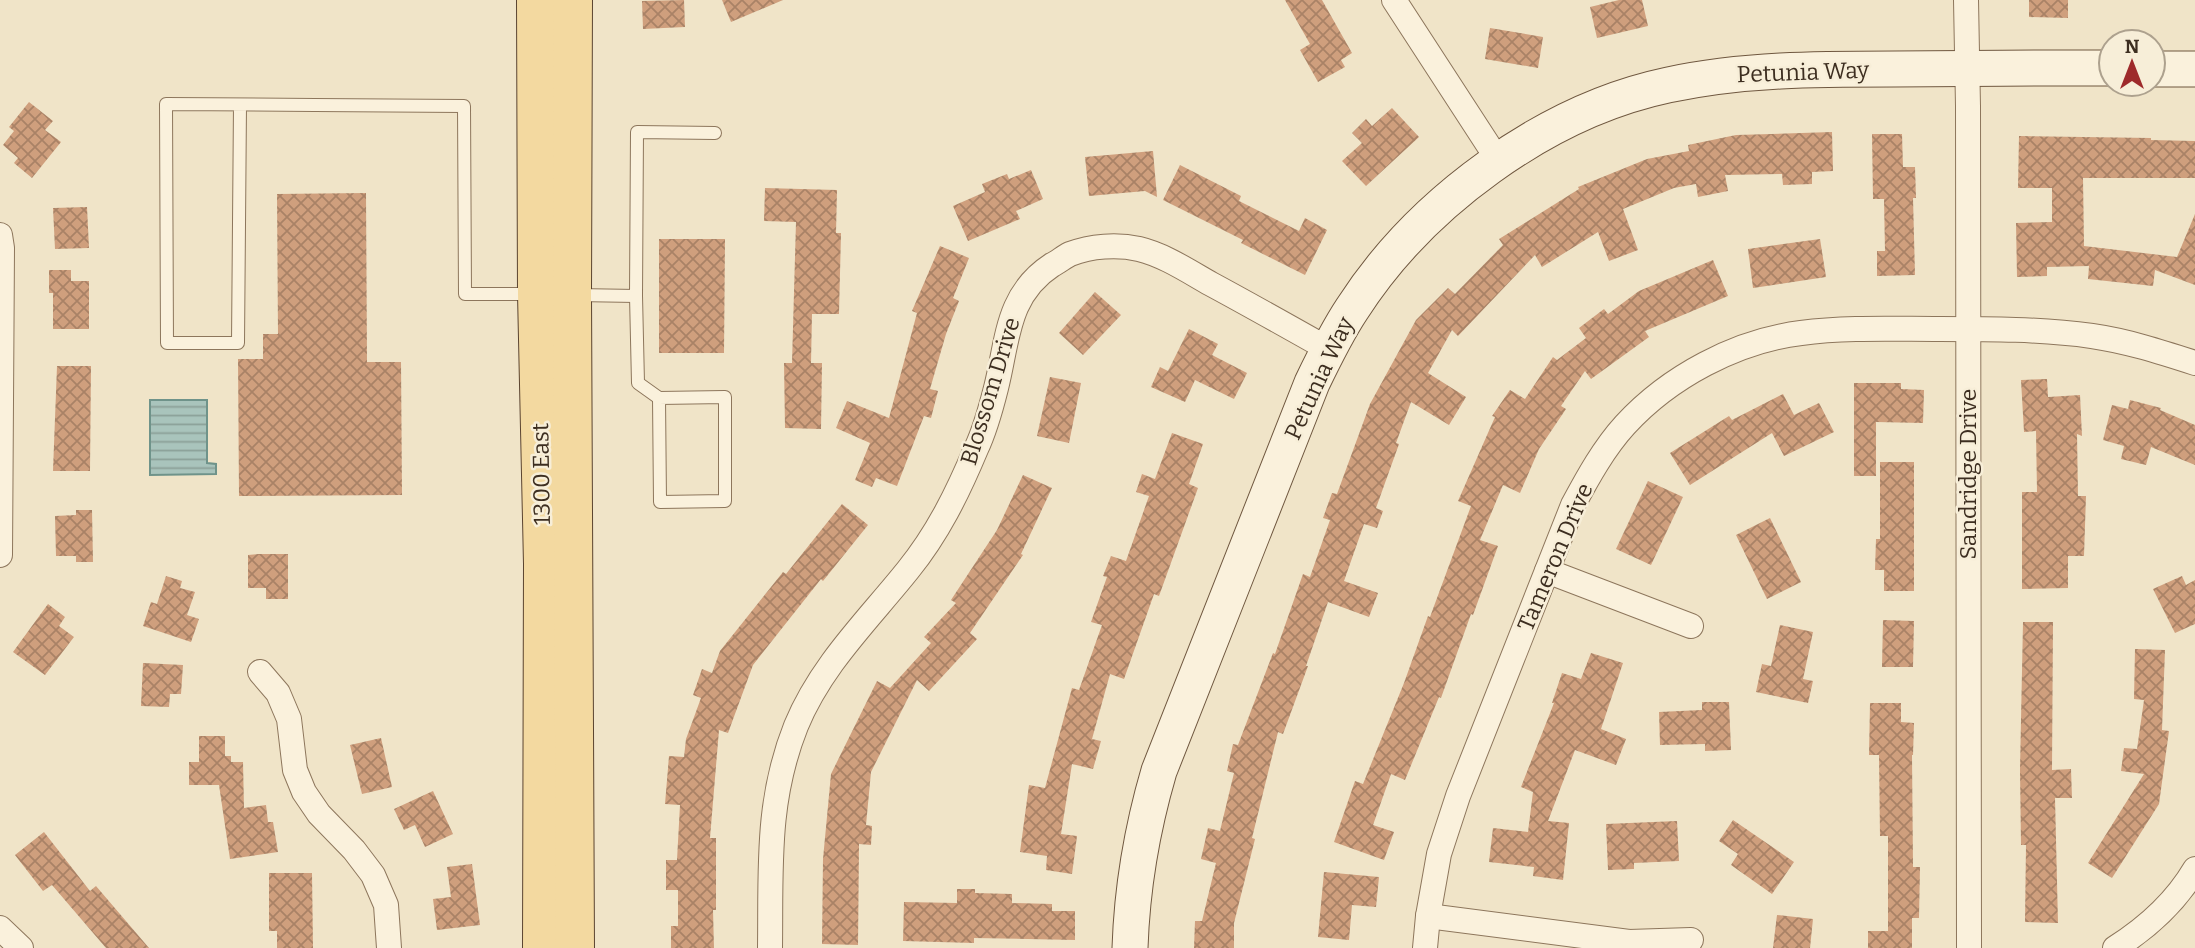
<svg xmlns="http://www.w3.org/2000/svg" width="2195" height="948" font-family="Bitter,serif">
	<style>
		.water { fill: url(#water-rules); stroke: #6f938a; stroke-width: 2 }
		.building { fill: url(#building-cross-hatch) }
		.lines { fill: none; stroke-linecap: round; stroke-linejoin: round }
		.lane-casing { stroke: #8d765c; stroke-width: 14 }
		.street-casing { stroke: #8d765c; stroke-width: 26 }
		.secondary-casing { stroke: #6f573f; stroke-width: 37 }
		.primary-casing { stroke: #5b4430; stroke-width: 40 }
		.lane { stroke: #faf1dc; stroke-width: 12 }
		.street { stroke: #faf1dc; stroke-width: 24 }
		.secondary { stroke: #faf1dc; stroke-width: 35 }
		.primary { stroke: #f3d9a0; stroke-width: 38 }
		.labels { text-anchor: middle; stroke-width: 5; stroke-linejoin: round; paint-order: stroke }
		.street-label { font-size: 23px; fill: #3d2e20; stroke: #f7eed8 }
	</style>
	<defs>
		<pattern id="water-rules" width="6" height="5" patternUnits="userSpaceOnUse" patternTransform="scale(1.75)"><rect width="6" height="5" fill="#a9c4bc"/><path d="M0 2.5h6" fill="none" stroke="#8ba098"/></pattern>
		<pattern id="building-cross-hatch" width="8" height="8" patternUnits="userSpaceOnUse" patternTransform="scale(1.75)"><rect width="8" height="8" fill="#cf9f7d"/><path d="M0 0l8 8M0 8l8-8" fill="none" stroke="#a98266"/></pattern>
	</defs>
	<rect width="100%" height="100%" fill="#f0e4c8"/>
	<polygon class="water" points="150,400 207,400 207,463 216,464 216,474 150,475"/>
	<g class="building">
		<polygon points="684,0 685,27 643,29 642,1"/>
		<polygon points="722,0 783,0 731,22"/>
		<polygon points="1285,0 1322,0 1352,53 1341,60 1345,67 1318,82 1300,50 1310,44"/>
		<polygon points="1619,0 1642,0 1648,26 1597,38 1590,7"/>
		<polygon points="2029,0 2068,0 2068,18 2029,17"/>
		<polygon points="1490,28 1543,37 1538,68 1485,59"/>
		<polygon points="29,102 53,121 45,130 61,142 32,178 14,163 18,158 3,145 14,131 9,127"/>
		<polygon points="1392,108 1419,137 1366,186 1342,161 1362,143 1352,133 1366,119 1372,126"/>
		<polygon points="1832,132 1833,171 1812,172 1812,184 1783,185 1782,174 1725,175 1728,191 1698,197 1696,184 1674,188 1623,209 1638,250 1609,261 1598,232 1542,267 1535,255 1458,336 1452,330 1428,373 1466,397 1449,425 1411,402 1396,443 1399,444 1376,508 1383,511 1377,528 1364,524 1344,581 1378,593 1369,617 1328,602 1306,666 1308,666 1283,734 1278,732 1252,838 1255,839 1234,923 1234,948 1194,948 1195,921 1202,921 1216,863 1201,859 1208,828 1220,831 1234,773 1227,771 1233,744 1238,745 1273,653 1275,654 1303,574 1310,577 1330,520 1323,518 1332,493 1337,494 1370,404 1416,320 1448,288 1455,294 1503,245 1499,239 1579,189 1578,187 1647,159 1689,151 1688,145 1736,135"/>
		<polygon points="1872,134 1902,134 1903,167 1915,167 1916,198 1913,198 1915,275 1877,276 1877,251 1885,251 1884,199 1873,199"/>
		<polygon points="2019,136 2151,138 2151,140 2195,141 2195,178 2083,178 2084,246 2177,257 2195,214 2195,285 2155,270 2153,286 2088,279 2089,266 2047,267 2047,276 2017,277 2016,223 2052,222 2052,188 2018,188"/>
		<polygon points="1153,151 1157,197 1145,191 1089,196 1085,157"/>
		<polygon points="1180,165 1241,196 1239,201 1299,231 1305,218 1327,230 1305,275 1241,243 1243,240 1163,200"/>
		<polygon points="1031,170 1043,199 1016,211 1020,219 968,241 953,206 985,192 982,184 1007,174 1009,179"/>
		<polygon points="765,188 837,190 836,233 841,233 839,314 812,314 811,363 822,363 821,429 785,428 784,363 792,363 796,222 764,221"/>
		<polygon points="366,193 367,362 401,362 402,495 239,496 238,359 263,359 263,334 278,334 277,194"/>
		<polygon points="87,207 89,248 55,249 53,208"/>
		<polygon points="659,239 725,239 724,353 659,353"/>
		<polygon points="1820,239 1826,277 1753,288 1748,249"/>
		<polygon points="940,246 969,258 953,298 959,301 946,334 930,389 938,391 931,418 924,416 897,486 876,478 872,487 855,480 870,443 836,428 847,401 889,418 917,313 912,311"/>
		<polygon points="1713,260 1728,296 1645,331 1649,337 1591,379 1585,371 1561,406 1566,409 1539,449 1520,493 1503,485 1480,540 1498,546 1473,615 1471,614 1441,698 1439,697 1405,780 1391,774 1373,825 1394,832 1384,860 1334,842 1355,781 1363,784 1404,683 1428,616 1430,617 1471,506 1458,501 1495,417 1492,416 1510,390 1525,399 1553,357 1557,360 1586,338 1579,328 1604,309 1608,314 1639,291"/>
		<polygon points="49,270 71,270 71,281 89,281 89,329 53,329 53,293 49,293"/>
		<polygon points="1095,292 1121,315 1083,355 1059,333"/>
		<polygon points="1189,329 1218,344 1212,355 1247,373 1234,399 1195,380 1185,402 1151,387 1160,367 1168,371"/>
		<polygon points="57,366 91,366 90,471 53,471"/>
		<polygon points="1050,377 1081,383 1069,443 1037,436"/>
		<polygon points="2047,379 2048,397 2080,395 2082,436 2077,434 2078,496 2086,496 2084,556 2068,556 2068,588 2022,589 2022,492 2037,492 2036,431 2024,432 2021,380"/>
		<polygon points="1854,383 1901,383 1901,389 1924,390 1923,423 1876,422 1876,476 1854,476"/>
		<polygon points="1783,394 1794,415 1819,403 1834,432 1784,456 1772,433 1690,485 1670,453 1729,416 1732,420"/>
		<polygon points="2130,400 2161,408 2160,410 2195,425 2195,465 2151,447 2146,465 2121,459 2124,446 2103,440 2112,405 2128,409"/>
		<polygon points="1172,433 1203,444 1189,484 1198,488 1159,596 1154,594 1124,679 1110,674 1092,739 1101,741 1093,769 1072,764 1061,834 1077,836 1072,874 1046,870 1047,856 1020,852 1029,785 1045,788 1072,688 1079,690 1102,625 1091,622 1107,577 1103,576 1111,556 1126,561 1149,496 1136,492 1142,474 1155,479"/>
		<polygon points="1880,462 1914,462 1914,591 1884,591 1884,570 1875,570 1876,539 1880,539"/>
		<polygon points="1023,475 1052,488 1021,554 1023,555 970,633 977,639 929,691 917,680 871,772 866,825 872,826 871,845 859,844 858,945 822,944 823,859 831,774 877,681 890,688 931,643 924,637 956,603 951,600 997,530"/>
		<polygon points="1648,481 1683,497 1651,565 1616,549"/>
		<polygon points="842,504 868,525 823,581 821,579 753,665 728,733 719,730 710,838 716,838 716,910 713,910 714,948 671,948 671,926 678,926 678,890 666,890 666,860 677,860 680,805 665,804 669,756 684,757 686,739 701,698 693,695 702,669 712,673 720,651 783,572 786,574"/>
		<polygon points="76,510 92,510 93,562 76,562 76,556 56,556 55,516 76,515"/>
		<polygon points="1770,518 1801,582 1767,599 1736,535"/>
		<polygon points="258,554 288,554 288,599 266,599 266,588 248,588 248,555"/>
		<polygon points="166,576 182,581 180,588 195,592 187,615 199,619 191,642 143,626 151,602 157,604"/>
		<polygon points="2182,576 2186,585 2195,580 2195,624 2175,633 2153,589"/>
		<polygon points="48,604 65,617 59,626 74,637 45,675 13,652"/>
		<polygon points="1883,620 1914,621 1913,667 1882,667"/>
		<polygon points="2023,622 2053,622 2052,770 2071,769 2072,798 2055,798 2058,923 2025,922 2026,845 2021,845 2020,770"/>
		<polygon points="1780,625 1813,632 1803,679 1813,681 1808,703 1756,692 1762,664 1771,666"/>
		<polygon points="2135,649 2165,650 2162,730 2169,731 2159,804 2112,878 2088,863 2144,774 2121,771 2124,748 2137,749 2144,700 2134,699"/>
		<polygon points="1591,653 1623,663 1601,729 1626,739 1616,765 1575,750 1548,821 1569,823 1563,880 1533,876 1534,867 1489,862 1493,828 1528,832 1533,792 1521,787 1554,703 1552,703 1562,673 1581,679"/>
		<polygon points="143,663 183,665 181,694 170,694 169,707 141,706"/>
		<polygon points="1702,702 1729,702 1731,750 1705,751 1705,744 1660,745 1659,712 1702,710"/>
		<polygon points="1870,703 1901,703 1901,722 1914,723 1913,755 1912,755 1913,867 1920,867 1919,918 1912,918 1912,948 1868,948 1868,931 1888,931 1888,836 1880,836 1879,755 1869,755"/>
		<polygon points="199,736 225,736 225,756 231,756 231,762 243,762 244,808 266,805 268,822 273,822 278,852 230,859 219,785 189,785 189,762 199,762"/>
		<polygon points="381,738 392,787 362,794 350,745"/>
		<polygon points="433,791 453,834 425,847 415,825 404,830 394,809"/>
		<polygon points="1733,820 1794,862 1772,894 1731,865 1738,854 1719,841"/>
		<polygon points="1677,821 1679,861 1634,863 1634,869 1608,870 1606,824"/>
		<polygon points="44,832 90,891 96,886 149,948 106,948 52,885 43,891 15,855"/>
		<polygon points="472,864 480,925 437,930 433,899 451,897 447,867"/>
		<polygon points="1324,872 1379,877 1376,907 1352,905 1349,940 1318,937"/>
		<polygon points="269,873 312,873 313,948 277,948 277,931 269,931"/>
		<polygon points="957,889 975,889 975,893 1012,894 1012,903 1052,904 1052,911 1075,911 1075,940 974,938 974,943 903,941 904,902 957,903"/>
		<polygon points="1777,915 1813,919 1810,948 1773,948"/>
	</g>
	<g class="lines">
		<g class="lane-casing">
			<g id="lane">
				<path d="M240,105L238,343H167L166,104C265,105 365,105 464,106L465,294H534"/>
				<polyline points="577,295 636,296 637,132 715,133"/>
				<polyline points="636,296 638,383 659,398 660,502 725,501 725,397 659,398"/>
			</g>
		</g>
		<g class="street-casing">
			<g id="street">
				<polyline points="1394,0 1498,160"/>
				<polyline points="1966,0 1968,106 1969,948"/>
				<polyline points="0,235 2,248 0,555"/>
				<polyline points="1547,571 1691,626"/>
				<polyline points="260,672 278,693 289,719 295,770 304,792 319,814 354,850 373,875 386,905 389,948"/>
				<polyline points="1428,916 1629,942 1691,940"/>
				<polyline points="0,928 21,948"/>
				<path d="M770,948C771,869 766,801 796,726C821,665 868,620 908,570C938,533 958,492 976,449C985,430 991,408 996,388C1008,341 1006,295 1052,265C1058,262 1064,257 1070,254C1091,246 1117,244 1139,249C1164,255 1188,271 1211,284C1250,305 1289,327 1328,349"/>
				<path d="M1425,948L1428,916L1439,854L1458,796L1573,505C1588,477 1604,448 1625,425C1669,377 1736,341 1801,333C1846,327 1893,329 1939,329C1990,329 2041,329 2092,336C2127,341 2161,352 2195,363"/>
				<path d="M2115,948C2148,927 2175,903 2195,869"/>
			</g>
		</g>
		<g class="secondary-casing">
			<g id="secondary">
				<polyline points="2153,69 2195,69"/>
				<path d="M1130,948C1132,887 1142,829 1159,771L1312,383C1324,358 1336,333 1352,309C1420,203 1545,111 1668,85C1743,69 1818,69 1894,69C1966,68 2039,68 2111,68"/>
			</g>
		</g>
		<g class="primary-casing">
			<g id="primary">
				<polyline points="536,0 537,294 543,564 542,948"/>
				<polyline points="573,0 572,294 575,948"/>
			</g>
		</g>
		<use href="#lane" class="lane"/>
		<use href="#street" class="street"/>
		<use href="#secondary" class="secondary"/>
		<use href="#primary" class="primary"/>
	</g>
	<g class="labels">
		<g class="street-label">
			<text transform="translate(1803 72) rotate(-2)" y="8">Petunia Way</text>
			<text transform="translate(1319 378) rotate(-65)" y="8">Petunia Way</text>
			<text transform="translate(990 391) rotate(-73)" y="8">Blossom Drive</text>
			<text transform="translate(541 474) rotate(-91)" y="8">1300 East</text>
			<text transform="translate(1968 474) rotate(-90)" y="8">Sandridge Drive</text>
			<text transform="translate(1555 557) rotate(-67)" y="8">Tameron Drive</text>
		</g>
	</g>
	<g transform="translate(2132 63)"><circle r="33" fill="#f7eed8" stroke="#ada18e" stroke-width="2"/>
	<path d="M0-5L12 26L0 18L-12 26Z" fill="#9e2a2b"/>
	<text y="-10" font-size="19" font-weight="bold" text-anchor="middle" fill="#3d2e20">N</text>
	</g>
</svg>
